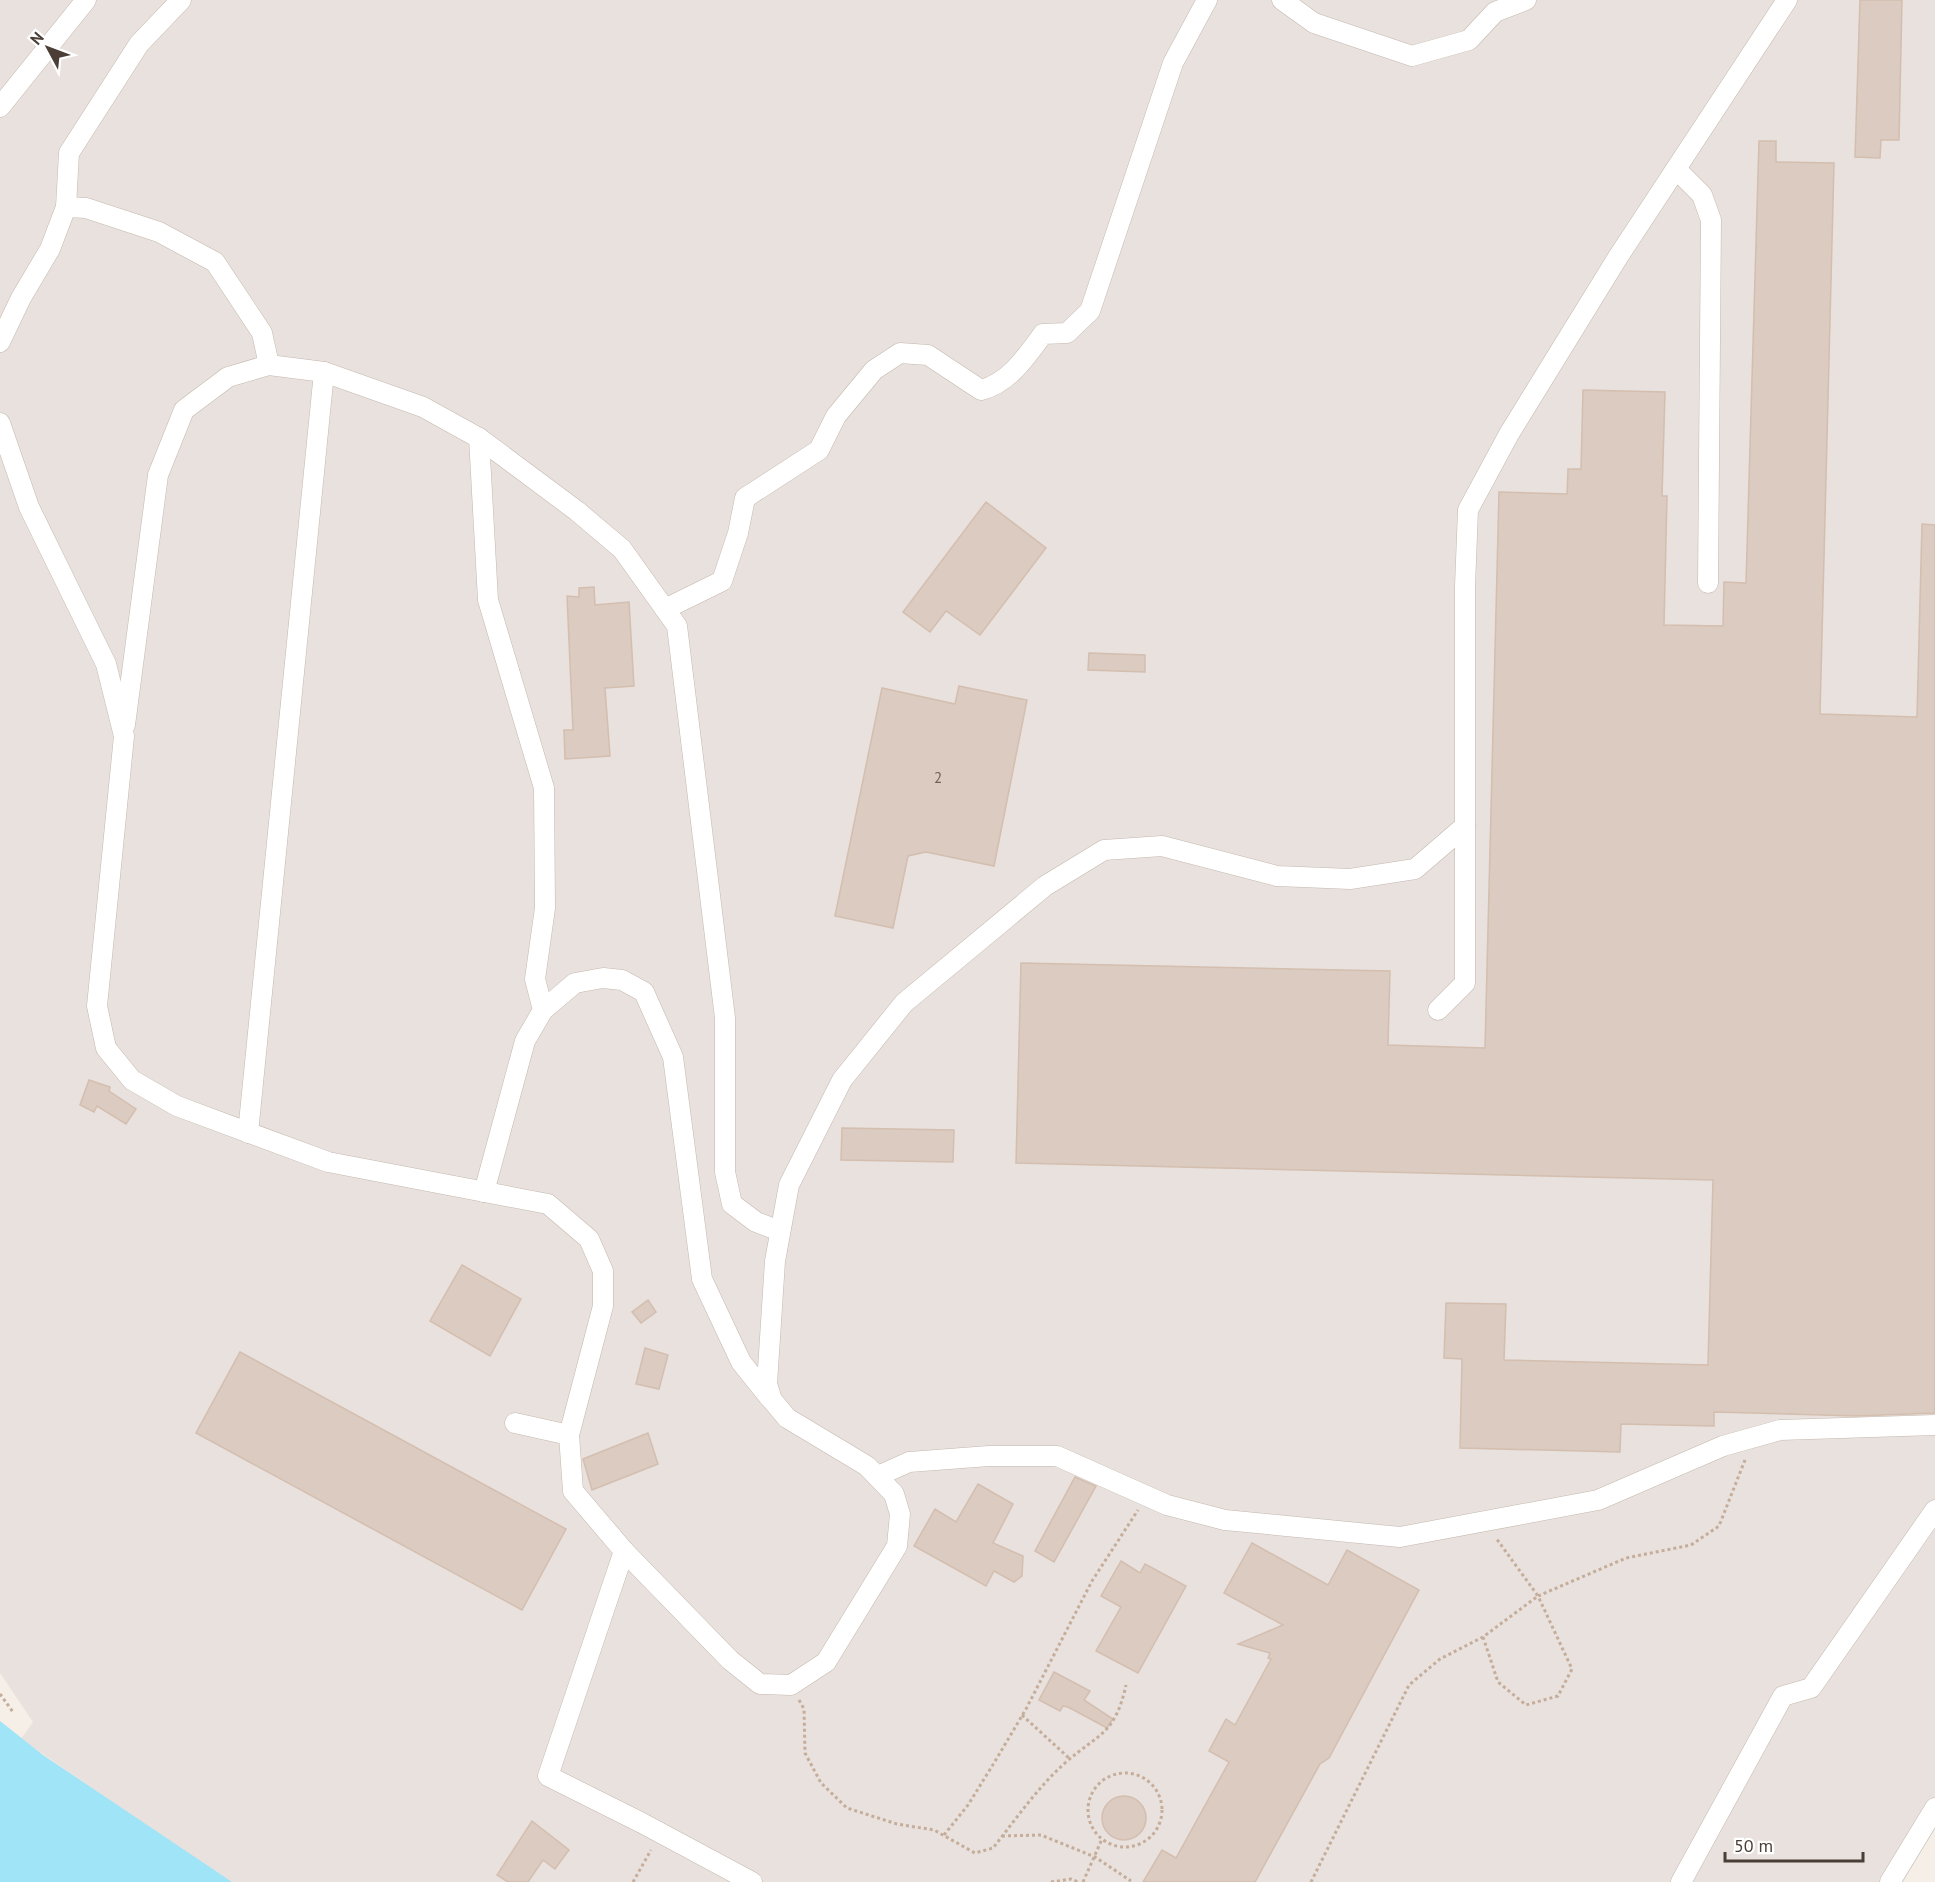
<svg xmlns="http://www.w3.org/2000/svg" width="1935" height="1882" font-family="'PT Sans',sans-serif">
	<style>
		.industrial { fill: #e8e1dd }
		.water { fill: #a0e4f7 }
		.building { fill: #dbcbc0; stroke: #d4beaf; stroke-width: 1.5 }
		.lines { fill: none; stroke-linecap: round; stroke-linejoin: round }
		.minor-casing { stroke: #c5b8ad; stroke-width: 21 }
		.path { stroke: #c5ad9a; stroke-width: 3; stroke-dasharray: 3 3; stroke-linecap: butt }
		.minor { stroke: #fff; stroke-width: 20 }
		.labels { text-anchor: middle; stroke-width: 6; stroke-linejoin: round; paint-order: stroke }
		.number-label { font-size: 15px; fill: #6e6158 }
	</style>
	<rect width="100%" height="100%" fill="#f5efe8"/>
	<polygon class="industrial" points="0,0 1935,0 1935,1829 1903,1882 229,1882 21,1739 33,1722 0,1673"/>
	<polygon class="water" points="0,1721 43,1755 232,1882 0,1882"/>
	<g class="building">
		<polygon points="1860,0 1902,0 1899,140 1881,140 1880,158 1855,157"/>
		<polygon points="1759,141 1776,141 1776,162 1834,163 1820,714 1917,717 1922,524 1935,525 1935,1413 1856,1416 1714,1412 1714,1426 1621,1424 1620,1452 1460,1448 1462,1359 1444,1358 1446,1303 1506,1304 1504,1360 1708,1365 1713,1180 1016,1163 1021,963 1390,971 1388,1045 1485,1048 1499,492 1567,494 1568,469 1581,469 1583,390 1665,392 1662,496 1667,496 1664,625 1723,626 1724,582 1746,583"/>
		<polygon points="986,502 1046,548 980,635 946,611 930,632 903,612"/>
		<polygon points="594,587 595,605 629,602 634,686 605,688 610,756 565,759 564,730 573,730 567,596 579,597 579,588"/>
		<polygon points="1089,653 1145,655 1145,672 1088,670"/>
		<polygon points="959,686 1027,700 994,866 926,852 908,856 893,928 835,916 882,688 955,704"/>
		<polygon points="89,1080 110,1087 109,1091 136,1109 126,1124 97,1106 94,1112 80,1105"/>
		<polygon points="842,1128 954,1130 953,1162 841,1160"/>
		<polygon points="462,1265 521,1299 490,1356 430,1321"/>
		<polygon points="648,1300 656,1312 641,1323 632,1312"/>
		<polygon points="645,1348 668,1355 659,1389 636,1384"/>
		<polygon points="240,1352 566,1529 522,1610 196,1433"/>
		<polygon points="648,1433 658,1464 592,1490 583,1459"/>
		<polygon points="1075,1477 1096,1486 1054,1562 1035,1551"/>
		<polygon points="978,1484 1013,1504 993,1543 1023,1556 1022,1576 1014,1582 994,1571 986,1586 914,1546 935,1509 956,1522"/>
		<polygon points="1252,1543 1328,1585 1347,1550 1419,1590 1329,1758 1320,1764 1255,1882 1143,1882 1162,1850 1176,1858 1229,1762 1209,1751 1226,1719 1235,1725 1271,1659 1268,1658 1270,1653 1238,1644 1283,1625 1224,1593"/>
		<polygon points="1121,1561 1140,1573 1145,1564 1186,1586 1138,1673 1096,1651 1121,1607 1101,1596"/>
		<polygon points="1054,1672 1090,1691 1084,1700 1113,1719 1107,1728 1068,1707 1063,1706 1060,1711 1039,1700"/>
		<circle cx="1124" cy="1818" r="22"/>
		<polygon points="532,1821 569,1850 555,1869 543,1860 528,1882 508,1882 497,1875"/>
	</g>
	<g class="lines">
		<g class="minor-casing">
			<g id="minor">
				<polyline points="1282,0 1314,23 1412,56 1469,40 1495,12 1526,0"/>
				<polyline points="0,107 86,0"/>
				<polyline points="1676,169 1702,195 1711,220 1708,583"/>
				<polyline points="66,207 86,208 159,232 215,262 262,333 269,365"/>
				<polyline points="0,342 21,298 50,249 66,207 69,153 139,44 181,0"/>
				<polyline points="324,372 423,407 479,438 488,600 544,788 545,908 535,979 543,1010"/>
				<polyline points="0,423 29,507 106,664 124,736 97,1006 106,1048 132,1080 177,1106 328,1162 548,1204 589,1239 603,1271 603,1306 569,1435 573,1491 624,1551 548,1776 642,1823 752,1882"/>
				<polyline points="479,438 577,511 622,549 677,626 725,1018 725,1172 732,1204 756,1222 780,1231"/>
				<path d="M665,609L722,581L738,533L745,498L819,450L836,416L874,370L900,353L928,355L981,390C1009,383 1026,357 1043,334L1067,333L1090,311L1173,63L1207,0"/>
				<polyline points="125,725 158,475 184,410 228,377 269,365 324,372 248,1133"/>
				<polyline points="1438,1010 1465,983 1465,586 1468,510 1509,434 1618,257 1787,0"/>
				<polyline points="484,1192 525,1041 543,1010 575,983 603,978 622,980 644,992 673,1057 702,1279 741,1362 769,1397"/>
				<polyline points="515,1423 569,1435"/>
				<polyline points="878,1476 909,1462 989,1456 1057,1456 1167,1505 1225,1520 1400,1537 1598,1500 1723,1446 1780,1430 1935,1425"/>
				<polyline points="624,1551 730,1660 760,1684 791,1685 826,1662 897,1546 900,1514 894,1494 867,1466 787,1418 772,1400 767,1384 775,1261 789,1185 842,1080 904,1003 1045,886 1104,850 1162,846 1277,876 1350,879 1415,869 1465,826"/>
				<polyline points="1681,1882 1783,1696 1811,1688 1935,1510"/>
				<polyline points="1890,1882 1935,1808"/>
			</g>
		</g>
		<g class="path">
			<polyline points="1483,1637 1498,1682 1526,1705 1558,1696 1572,1669 1538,1596 1626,1558 1691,1545 1719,1526 1745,1460"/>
			<polyline points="0,1694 13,1712"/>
			<path d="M799,1700L804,1709L805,1753L821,1783L847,1808L897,1824L934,1830L975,1853L993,1848C1016,1819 1038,1787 1065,1763C1099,1733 1115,1735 1126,1685"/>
			<polyline points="1022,1715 1070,1759"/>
			<circle cx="1125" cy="1810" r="37"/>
			<polyline points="944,1835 968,1805 994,1763 1026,1709 1092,1581 1138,1510"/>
			<polyline points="1002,1836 1041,1835 1095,1857 1131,1881"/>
			<polyline points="633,1882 651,1850"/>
			<polyline points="1051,1882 1071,1879 1078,1882"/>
			<polyline points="1083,1882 1102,1839"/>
			<polyline points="1311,1882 1409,1685 1440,1659 1483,1637 1538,1596 1496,1538"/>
		</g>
		<use href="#minor" class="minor"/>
	</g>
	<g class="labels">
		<g class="number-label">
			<text x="938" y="783">2</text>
		</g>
	</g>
	<g transform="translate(48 48) rotate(311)" stroke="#ffffff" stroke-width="4.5" paint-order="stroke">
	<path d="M0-4.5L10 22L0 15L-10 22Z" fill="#4a3e36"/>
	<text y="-9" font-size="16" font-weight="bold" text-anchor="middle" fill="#4a3e36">N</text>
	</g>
	<path d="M1725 1852v9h138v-9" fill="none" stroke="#4a3e36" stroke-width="3"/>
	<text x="1734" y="1852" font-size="18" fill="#4a3e36" stroke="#ffffff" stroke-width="4.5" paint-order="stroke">50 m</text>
</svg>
